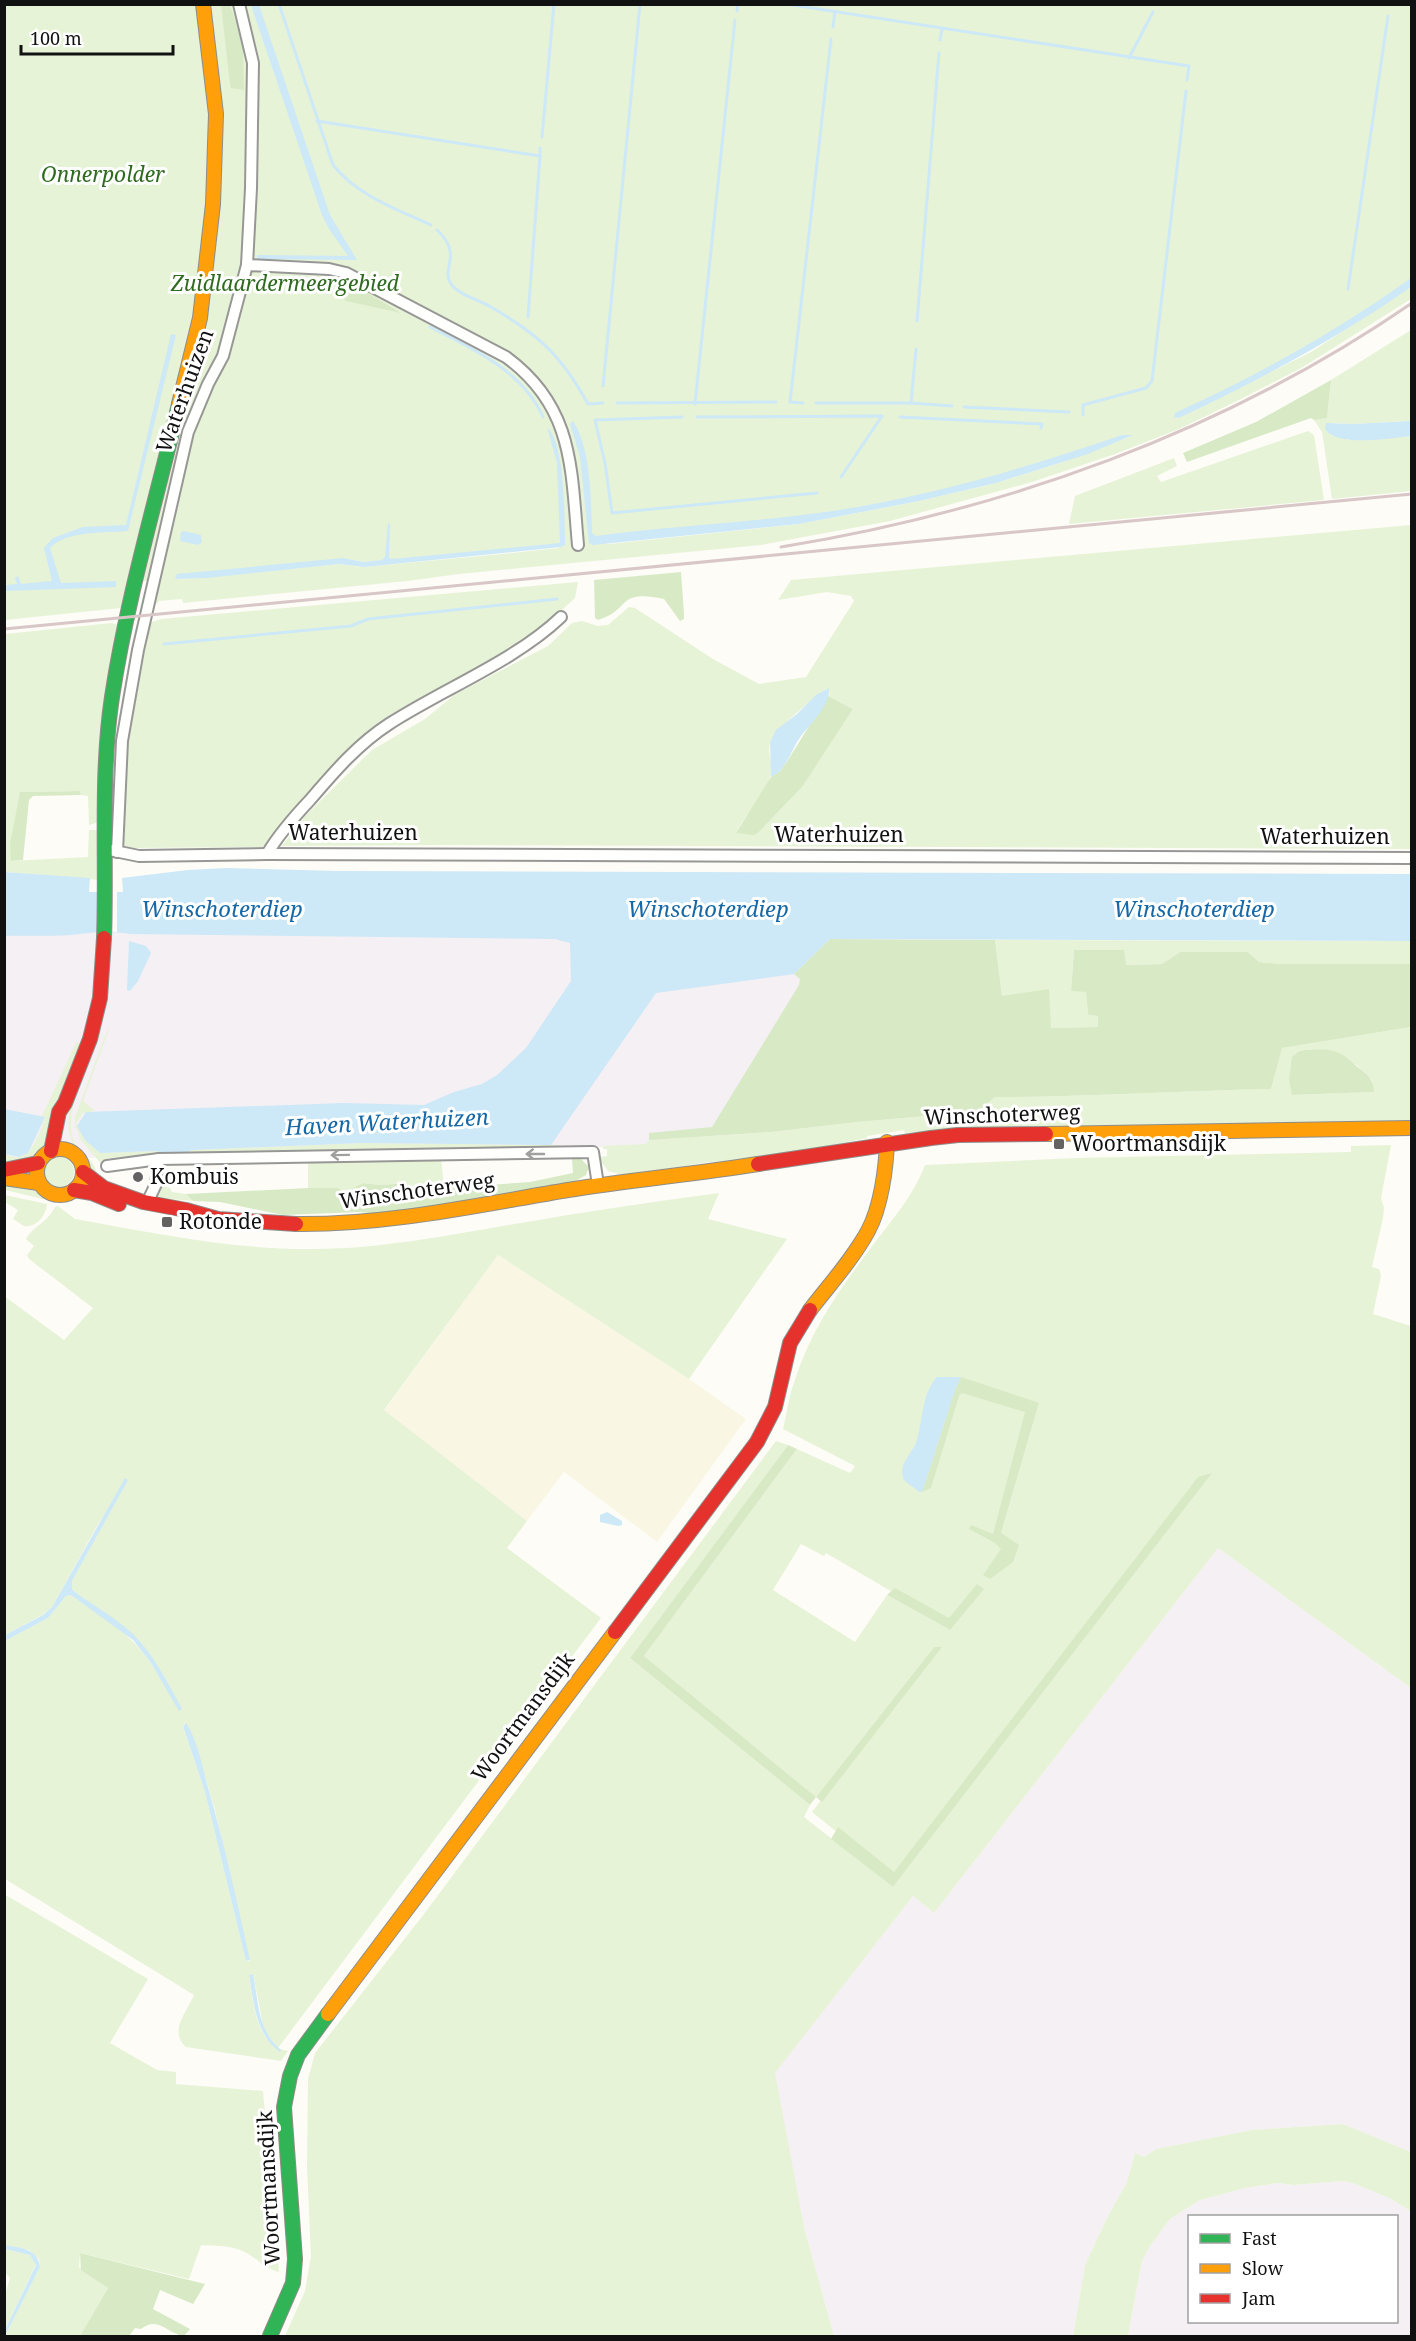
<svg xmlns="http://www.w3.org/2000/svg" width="1416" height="2341" font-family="'Noto Serif',serif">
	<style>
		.industrial { fill: #f5f0f3; fill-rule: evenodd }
		.farmland { fill: #f9f7e4 }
		.green { fill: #e7f3d7; fill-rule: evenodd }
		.forest { fill: #d8eac5 }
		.water { fill: #cde8f7 }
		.pier { fill: #fdfcf7 }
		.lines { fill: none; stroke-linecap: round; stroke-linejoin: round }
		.stream { stroke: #cde8f7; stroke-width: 3 }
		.street-casing { stroke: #979795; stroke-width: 14 }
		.fast-casing { stroke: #8e8d8b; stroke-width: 16 }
		.slow-casing { stroke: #8e8d8b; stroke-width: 16 }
		.jam-casing { stroke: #8e8d8b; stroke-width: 16 }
		.street { stroke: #fffffe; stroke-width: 10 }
		.fast { stroke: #30b455; stroke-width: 14 }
		.slow { stroke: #ff9f0a; stroke-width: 14 }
		.jam { stroke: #e5322d; stroke-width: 14 }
		.rail { stroke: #d9c6c7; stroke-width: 3 }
		.oneway { stroke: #a0a09f }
		.poi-dot { fill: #646362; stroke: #fff; stroke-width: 2 }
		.labels { text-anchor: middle; stroke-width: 6; stroke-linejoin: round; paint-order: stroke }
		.park-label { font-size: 21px; font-style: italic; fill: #2f6b1f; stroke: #fff }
		.street-label { font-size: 21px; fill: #111; stroke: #fff }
		.poi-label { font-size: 21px; fill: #111; stroke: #fff; text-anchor: start }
		.water-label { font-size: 22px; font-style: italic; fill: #1768a6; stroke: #fff }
	</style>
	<rect width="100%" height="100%" fill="#fdfcf7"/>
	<g class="industrial">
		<polygon points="448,913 813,967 709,1142 650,1147 376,1147 84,1158 75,1148 62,1143 45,1147 34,1158 5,1158 4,918"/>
		<polygon points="1218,1548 1411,1688 1411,2152 1343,2124 1252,2130 1156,2149 1144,2157 1135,2153 1127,2182 1108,2216 1085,2265 1073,2336 834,2336 804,2227 774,2073 913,1896 934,1913"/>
		<path d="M1343,2181L1353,2183L1389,2198L1411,2211V2336H1128L1142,2261L1150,2246L1170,2219L1200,2200L1245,2188L1278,2183L1293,2185ZM1190,2216H1396V2322H1190Z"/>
	</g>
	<polygon class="farmland" points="498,1255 689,1379 746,1419 657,1542 564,1472 527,1521 384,1411"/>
	<g class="green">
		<path d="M4,5H1411V283L1349,324L1181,417L1311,352L1411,287V299L1303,367L1239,400L1179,429L1115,454L1032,482L890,521L761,545L459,574L407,581L183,603L182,599L158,601V603L153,604L157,579L133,583L126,607L121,608L5,620ZM1132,436L1060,463L996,483L919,501L799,524L609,544L589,543V540L781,521L954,490ZM564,543L558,548L512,553L363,567L339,564L177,580L348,559L364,562Z"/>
		<polygon points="1411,330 1411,421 1353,424 1327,423 1348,440 1411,436 1411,491 1332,499 1322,432 1314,420 1327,418 1331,380"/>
		<polygon points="1308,431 1314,435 1324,500 1069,524 1075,496 1174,458 1177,466 1157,476 1161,482"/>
		<path d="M1411,525V849L449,845L282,846L305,816L372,750L425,719L454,695L548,646L572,623L582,621L598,626L608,625L629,607L635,608L713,659L759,684L806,677L854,601L851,596L827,592L778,600L791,580ZM827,689L830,694L828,696L853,709L803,786L758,833H736C745,815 764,796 770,778C774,767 767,753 770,742C774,731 816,695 827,689Z"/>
		<polygon points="578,582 575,598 539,631 379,723 317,783 269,842 262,847 132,848 125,846 122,840 125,764 149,625 152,622 161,619"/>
		<polygon points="112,623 114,624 123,623 99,822 89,825 88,796 81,795 80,791 21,792 11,861 88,857 89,830 96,830 100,833 99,880 5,872 5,634"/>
		<polygon points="995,940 1411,941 1411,964 1282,964 1259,962 1248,952 1180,952 1162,964 1126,965 1074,950 1071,991 1086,991 1088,1015 1098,1016 1098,1027 1051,1028 1002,996"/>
		<path d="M1411,1027V1123L989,1127L905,1133L904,1130L867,1136V1138L767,1158L710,1162L623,1175L608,1171L600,1160L601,1157L607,1156V1149H603V1146L646,1144L649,1140L771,1132L858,1122L982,1111L985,1106L995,1097C1087,1097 1179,1091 1271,1089L1281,1048ZM1305,1050H1329L1358,1066L1372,1080L1374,1092L1292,1095Z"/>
		<polygon points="109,1029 83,1101 95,1111 83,1113 76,1124 85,1140 100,1153 156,1151 163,1153 188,1152 191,1150 361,1143 558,1145 563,1147 584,1146 584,1149 174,1155 108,1158 107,1164 102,1165 80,1139 77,1128 75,1128 75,1117 106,1033"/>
		<path d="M101,1032C91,1061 63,1109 73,1139C78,1154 97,1159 97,1177C91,1170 88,1165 84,1158C80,1151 73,1147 71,1139C61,1109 86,1064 97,1036Z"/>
		<path d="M77,1041L80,1046L45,1147L32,1161L5,1165L4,1154C8,1155 15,1158 19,1157C33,1155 41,1129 45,1118L42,1116Z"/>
		<path d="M1391,1145L1381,1198L1384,1208L1383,1218L1372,1267L1379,1269L1381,1276L1373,1314L1411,1326V1688L1218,1548L934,1913L913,1896L775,2073L804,2227L834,2336H285L305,2291L311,2256L307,2167L308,2079L315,2053L424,1914L776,1441L788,1445L630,1658L810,1805L804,1817L893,1887L1211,1474L894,1878L812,1812L939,1647H934L816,1797L644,1656L797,1449L850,1473L855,1466L783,1429C787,1413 789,1395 795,1380C810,1331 840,1289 870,1249C890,1222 913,1197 925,1165L1077,1158L1351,1152V1146ZM1039,1403L1001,1533L1033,1408ZM801,1544L824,1556L826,1553L894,1593L948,1629L887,1595L855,1642L773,1590Z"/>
		<circle cx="59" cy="1172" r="15"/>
		<polygon points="441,1158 444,1188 407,1191 406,1183 380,1185 363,1183 345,1192 338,1188 308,1188 308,1159"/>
		<polygon points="5,1183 38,1190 47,1197 47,1200 5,1190"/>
		<polygon points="160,1185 170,1188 172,1192 186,1194 193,1201 158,1198 158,1196 155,1195"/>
		<path d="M719,1193L708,1219L787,1239L689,1379L498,1255L384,1410L527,1521L507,1548L601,1618L278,2048L264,2030L253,1974L249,1975C254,2002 254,2045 288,2051L281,2061L186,2047C168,2031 187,2012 194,1995L5,1879V1641L48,1618L66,1596L71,1595C111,1622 134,1635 160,1677L162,1673L132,1634L75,1592L72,1589V1581L128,1479L97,1526L52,1607L42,1615L5,1635L4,1296L64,1340L93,1308L29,1259L27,1255L34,1246L26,1239C33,1226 47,1223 55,1207L58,1206L75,1219C154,1233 234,1250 314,1249C384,1249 453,1234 521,1223C587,1211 653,1202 719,1193ZM185,1723L202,1767L215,1810L250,1961H246L205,1792L183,1726Z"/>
		<path d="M5,1195L47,1204C46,1216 36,1228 24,1226L13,1219L18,1210L5,1202Z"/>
		<path d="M4,1894L148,1979L110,2043L157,2070L176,2072V2084L263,2091L279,2272C264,2268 254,2255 240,2250C228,2245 213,2246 201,2245L189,2279L80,2253L79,2267L108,2288L80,2336H5L40,2267L39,2259L29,2250L5,2245Z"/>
		<polygon points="1343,2124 1411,2152 1411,2211 1389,2198 1353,2183 1343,2181 1293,2185 1278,2183 1245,2188 1200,2200 1170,2219 1150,2246 1142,2261 1128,2336 1073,2336 1085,2265 1108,2216 1127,2182 1135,2153 1144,2157 1156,2149 1252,2130"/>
		<polygon points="5,2249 30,2255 36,2264 5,2330 5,2295 10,2278 5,2272"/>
	</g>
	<g class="forest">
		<polygon points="221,5 230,5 243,43 244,90 231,88 230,84"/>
		<polygon points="328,277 366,292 401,313 346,301"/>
		<polygon points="1331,380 1327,418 1314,420 1311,418 1187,462 1183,453 1256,422"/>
		<path d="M681,572L684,614V619L680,621L664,599C615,589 632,610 598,620L595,618L594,580Z"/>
		<polygon points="828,696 853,709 803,786 758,833 754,835 736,833 771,777 780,771 786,763"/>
		<polygon points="80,791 81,795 33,796 29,800 23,860 11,861 10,844 20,792"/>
		<path d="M830,939L995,940L1002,996L1049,989L1051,1028L1098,1027V1016L1088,1015L1086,992L1071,991L1074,950H1124L1126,965L1162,964L1180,952H1248L1259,962L1282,964H1411V1027L1282,1048L1271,1089C1179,1091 1087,1097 995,1097L985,1106L983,1111L858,1122L771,1132L649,1140V1133L712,1127L799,985L800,979L794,974Z"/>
		<path d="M1305,1050C1312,1050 1321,1049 1329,1050C1340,1052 1345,1056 1353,1063C1363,1072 1374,1076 1374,1092L1292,1095L1289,1080L1292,1057L1298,1052Z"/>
		<polygon points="572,1159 581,1159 589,1167 586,1175 574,1182 499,1196 378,1214 360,1212 283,1215 220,1202 193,1201 186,1194 308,1188 338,1188 345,1192 363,1183 380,1185 407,1183 408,1191 530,1182 573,1173"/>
		<polygon points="961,1377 1039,1403 1001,1533 1019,1545 1013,1562 990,1579 983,1575 1001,1549 995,1543 969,1529 971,1525 993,1534 1025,1412 962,1393 959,1396 931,1488 922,1492 956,1387"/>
		<polygon points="788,1445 797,1449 644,1656 816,1797 934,1647 942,1647 822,1802 816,1797 810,1805 630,1658"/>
		<polygon points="1212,1473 893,1887 831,1839 838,1827 894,1872 1198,1477"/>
		<polygon points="977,1584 984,1589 950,1630 887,1595 895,1588 949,1618"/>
		<path d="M80,2253L205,2284L193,2304L160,2290L153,2309L190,2329L184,2336C168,2334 158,2315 141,2329L135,2328L129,2336H80L108,2288L81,2270Z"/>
	</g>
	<g class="water">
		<polygon points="251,5 259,5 330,215 357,260 257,259 257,255 348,256 329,229 322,215"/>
		<path d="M1411,278V287C1338,338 1261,379 1181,417L1174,418L1175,413C1258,375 1337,331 1411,278Z"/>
		<path d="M171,334L176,335L128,531C109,533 66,530 50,548L61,583L116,581V587L5,591V585L17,584L15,578L18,576L21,584L52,581L44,548L53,538L83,527L126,525Z"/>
		<path d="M573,421C591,448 591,500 592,533L596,536C670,526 744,523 818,513C922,499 1023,469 1122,435H1133L1088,454L996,483L919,501L799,524L593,545L589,543L580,457L570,424Z"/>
		<path d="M1411,421V436C1394,438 1333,448 1325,428L1326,423L1353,424Z"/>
		<path d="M547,427C565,444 564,512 565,538V545L561,547L364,567L339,564L207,578L175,579L177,574L343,558L364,562L382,560L385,557L388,523L390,524L389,558L392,559L560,543L557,463Z"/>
		<polygon points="184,531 201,535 202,542 198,545 180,541 181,532"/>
		<path d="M829,688C831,704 811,724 801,736C791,749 787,770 771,777L770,742L776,730L797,714L816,695Z"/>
		<path d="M226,868L337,871L1411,874L1412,941L830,939L794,974L656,993L551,1145L361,1143L191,1150L188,1152L163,1153L156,1151L100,1153L85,1140L77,1126L86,1112L344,1103L424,1105L454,1092L482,1084L497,1075L526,1048L571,981L570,943L555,939L131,934C109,931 101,932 80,934C55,937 29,935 5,936L4,872L90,878L89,892H123L122,878L188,870Z"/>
		<polygon points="129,941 146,946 151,953 138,981 130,991 127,990"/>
		<polygon points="4,1109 45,1117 28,1153 19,1157 5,1154"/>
		<path d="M937,1377H961L956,1387L922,1492H919C915,1487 904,1483 903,1477C899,1464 912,1453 916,1443C923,1423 921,1394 937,1377Z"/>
		<path d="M125,1478L128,1480L72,1581V1589L75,1592C94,1606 116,1618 133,1634C154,1655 168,1683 182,1709L179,1711L151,1663L133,1640L71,1595L66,1596L48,1618L5,1641V1635L43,1615L52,1607Z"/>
		<polygon points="607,1512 622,1521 622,1525 618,1526 600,1522 600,1515"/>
		<path d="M186,1723C197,1739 202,1765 207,1784C224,1842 237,1901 250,1960L246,1961L205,1792L183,1726Z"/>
		<path d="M253,1974C259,2004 257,2029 281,2050L280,2052C255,2034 254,2003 249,1975Z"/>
		<path d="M5,2245C20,2248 38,2248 40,2267L5,2336V2330L36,2265L30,2255L5,2249Z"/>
	</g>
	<polygon class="pier" points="99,890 117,890 117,932 98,931"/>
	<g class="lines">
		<g class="stream">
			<path d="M279,4L333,165C358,196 396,209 431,225"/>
			<polyline points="786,4 1189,66 1187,80"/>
			<polyline points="737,11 738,4"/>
			<polyline points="833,27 835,12"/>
			<polyline points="940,40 942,29"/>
			<polyline points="1129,58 1153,12"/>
			<polyline points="317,121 540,156 528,317"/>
			<polyline points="542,137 554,4"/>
			<polyline points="540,156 540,148"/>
			<path d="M437,230C464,255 440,270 451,284C459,295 479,300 491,307C539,335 561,355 588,404L603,403"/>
			<polyline points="1348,289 1388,16"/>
			<polyline points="917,321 939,53"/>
			<path d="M430,327C472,348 523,371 543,417"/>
			<polyline points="603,386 640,4"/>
			<polyline points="617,403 776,402"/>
			<polyline points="803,403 790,402 831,39"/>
			<polyline points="816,403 911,403 952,406"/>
			<polyline points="911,403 916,349"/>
			<polyline points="695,404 735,20"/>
			<polyline points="964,407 1069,412"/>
			<polyline points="1083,415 1083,405 1146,388 1152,381 1186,91"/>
			<polyline points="682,417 595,420 605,463 612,513 817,493"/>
			<polyline points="697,417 882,416 841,477"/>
			<polyline points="900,417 1042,424 1041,428"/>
			<polyline points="164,644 351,626 368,619 557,599"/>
		</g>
		<g class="street-casing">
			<g id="street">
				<path d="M247,265L329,269L346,273L506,357C574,407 571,468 578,545"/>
				<polyline points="105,849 139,856 267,854 1412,858"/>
				<polyline points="117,852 122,741 138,650 188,432 208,384 223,356 247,265 251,188 253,63 239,4"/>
				<path d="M267,854C279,834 294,817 310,800C334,772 358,744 389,724C443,689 515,661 561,617"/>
				<polyline points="107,1166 159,1159 593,1152 598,1185"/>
				<polyline points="147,1203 156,1184 159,1159"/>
			</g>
		</g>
		<g class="fast-casing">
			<g id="fast">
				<path d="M104,938C107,858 100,777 112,697C127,598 156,501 179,404"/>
				<polyline points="270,2336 293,2283 295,2259 284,2107 290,2076 298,2055 328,2014"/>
			</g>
		</g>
		<g class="slow-casing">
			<g id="slow">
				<polyline points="179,404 200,318 213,204 216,114 203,4"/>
				<polyline points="1046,1134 1412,1128"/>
				<circle cx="60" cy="1172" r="23"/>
				<polyline points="4,1178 39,1183"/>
				<path d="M296,1224C388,1225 478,1205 568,1190C631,1180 695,1174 758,1164"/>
				<path d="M810,1310C830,1284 852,1260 868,1231C881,1207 886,1169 887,1142"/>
				<polyline points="328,2014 615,1632"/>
			</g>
		</g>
		<g class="jam-casing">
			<g id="jam">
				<polyline points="51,1151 59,1112 65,1103 90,1039 100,998 104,938"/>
				<polyline points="758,1164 931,1138 958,1135 1046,1134"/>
				<polyline points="4,1170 38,1163"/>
				<polyline points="83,1172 104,1188 143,1202 186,1210 218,1219 296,1224"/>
				<polyline points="74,1190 92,1193 119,1204"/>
				<polyline points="615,1632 757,1442 775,1407 790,1343 810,1310"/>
			</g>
		</g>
		<use href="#street" class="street"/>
		<use href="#fast" class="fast"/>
		<use href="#slow" class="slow"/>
		<use href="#jam" class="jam"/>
		<g class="rail">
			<path d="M781,547C1003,511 1225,432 1412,303"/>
			<polyline points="4,629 1412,494"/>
		</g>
	</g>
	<defs><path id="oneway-shaft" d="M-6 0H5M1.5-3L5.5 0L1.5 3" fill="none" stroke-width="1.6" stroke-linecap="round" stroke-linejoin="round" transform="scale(1.5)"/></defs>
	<g class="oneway">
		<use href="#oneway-shaft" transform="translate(535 1154) rotate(-180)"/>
		<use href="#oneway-shaft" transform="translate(340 1155) rotate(179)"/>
	</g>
	<g class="poi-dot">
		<rect x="1053" y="1138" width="12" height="12" rx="3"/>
		<circle cx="138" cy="1177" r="6"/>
		<rect x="161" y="1216" width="12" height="12" rx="3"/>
	</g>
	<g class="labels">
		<g class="park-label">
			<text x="103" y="182">Onnerpolder</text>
			<text x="285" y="291">Zuidlaardermeergebied</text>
		</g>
		<g class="street-label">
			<text transform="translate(185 391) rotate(-70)" y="7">Waterhuizen</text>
			<text x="353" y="840">Waterhuizen</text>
			<text x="839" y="842">Waterhuizen</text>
			<text x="1325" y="844">Waterhuizen</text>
			<text transform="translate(1002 1115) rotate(-2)" y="7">Winschoterweg</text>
			<text transform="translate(417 1191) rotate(-8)" y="7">Winschoterweg</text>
			<text transform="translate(523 1717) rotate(-53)" y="7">Woortmansdijk</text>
			<text transform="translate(269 2188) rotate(-93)" y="7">Woortmansdijk</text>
		</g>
		<g class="poi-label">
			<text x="1071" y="1151">Woortmansdijk</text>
			<text x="150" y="1184">Kombuis</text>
			<text x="179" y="1229">Rotonde</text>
		</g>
		<g class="water-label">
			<text x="222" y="917">Winschoterdiep</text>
			<text x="708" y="917">Winschoterdiep</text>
			<text x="1194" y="917">Winschoterdiep</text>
			<text transform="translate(387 1122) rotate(-3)" y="8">Haven Waterhuizen</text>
		</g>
	</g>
	<rect width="1416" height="2341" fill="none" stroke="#111111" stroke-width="12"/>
	<rect x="1188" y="2215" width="210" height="108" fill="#ffffff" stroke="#a0a0a0" stroke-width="1.5"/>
	<rect x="1200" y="2234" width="30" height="9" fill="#30b455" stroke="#a0a0a0" stroke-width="1.5"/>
	<text x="1242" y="2245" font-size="18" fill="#111111">Fast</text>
	<rect x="1200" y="2264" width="30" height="9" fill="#ff9f0a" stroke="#a0a0a0" stroke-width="1.5"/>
	<text x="1242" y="2275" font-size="18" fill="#111111">Slow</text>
	<rect x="1200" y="2294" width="30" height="9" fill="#e5322d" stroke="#a0a0a0" stroke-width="1.5"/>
	<text x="1242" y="2305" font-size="18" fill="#111111">Jam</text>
	<path d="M21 45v9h152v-9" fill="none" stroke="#111111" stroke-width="3"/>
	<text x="30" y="45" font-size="18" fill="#111111" stroke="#ffffff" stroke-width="4.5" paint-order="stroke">100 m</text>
</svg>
